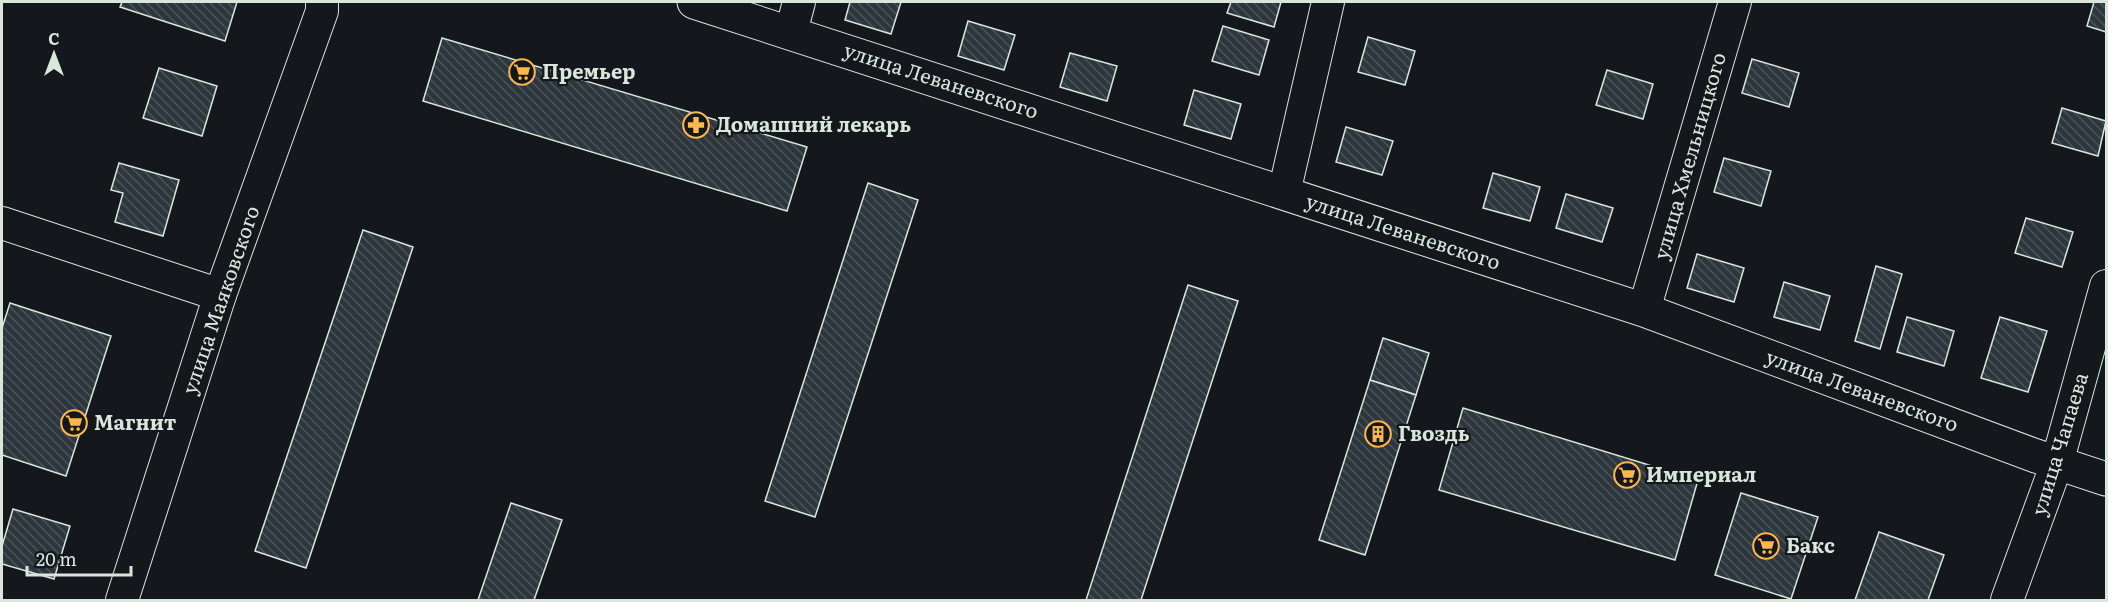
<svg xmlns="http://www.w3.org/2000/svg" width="2108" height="602" font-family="Literata,serif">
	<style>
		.building { fill: url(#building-back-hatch); stroke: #d8e6dc; stroke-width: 1.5 }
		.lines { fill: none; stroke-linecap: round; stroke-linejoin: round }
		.minor-casing { stroke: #d8e6dc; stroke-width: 34 }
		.tertiary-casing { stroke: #d8e6dc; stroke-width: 35 }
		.minor { stroke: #14181c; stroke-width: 32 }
		.tertiary { stroke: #14181c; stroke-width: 33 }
		.labels { text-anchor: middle; stroke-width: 4.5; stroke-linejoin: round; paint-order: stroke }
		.poi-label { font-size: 20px; font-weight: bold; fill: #d8e6dc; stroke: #14181c; text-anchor: start }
		.street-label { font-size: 20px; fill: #d8e6dc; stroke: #14181c }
	</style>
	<defs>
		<pattern id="building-back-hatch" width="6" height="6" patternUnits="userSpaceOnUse" patternTransform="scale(1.5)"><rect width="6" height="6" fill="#2c363c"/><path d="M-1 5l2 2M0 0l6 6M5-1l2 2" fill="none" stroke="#4a5358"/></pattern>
	</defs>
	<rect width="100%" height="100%" fill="#14181c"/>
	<g class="building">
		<polygon points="122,2 237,2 225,41 120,7"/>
		<polygon points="850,2 901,2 891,34 845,20"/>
		<polygon points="1231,2 1281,2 1274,27 1227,13"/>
		<polygon points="2094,2 2106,2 2106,32 2087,26"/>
		<polygon points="968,21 1015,35 1004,70 958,56"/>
		<polygon points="1223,26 1269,40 1259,75 1212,61"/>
		<polygon points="1368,37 1415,51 1405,85 1358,72"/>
		<polygon points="442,38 807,147 787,211 423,101"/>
		<polygon points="1070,53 1117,66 1107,101 1060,87"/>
		<polygon points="1752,59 1799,73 1789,107 1742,93"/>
		<polygon points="159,68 217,86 202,136 143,118"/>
		<polygon points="1607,70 1653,84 1643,119 1596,105"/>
		<polygon points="1194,90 1241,104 1231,139 1184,125"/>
		<polygon points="2062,108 2106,121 2098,156 2052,143"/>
		<polygon points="1346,127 1393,141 1382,175 1336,162"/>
		<polygon points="1724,158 1771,171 1761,206 1714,192"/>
		<polygon points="119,163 179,180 163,236 115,222 123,193 111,190"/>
		<polygon points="1493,173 1540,187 1530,221 1483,208"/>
		<polygon points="868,183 918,200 815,517 765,501"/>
		<polygon points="1566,194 1613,208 1602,242 1556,228"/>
		<polygon points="2026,218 2073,232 2062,267 2015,253"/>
		<polygon points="363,230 413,247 306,568 255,551"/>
		<polygon points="1697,254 1744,268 1734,302 1687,288"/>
		<polygon points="1876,266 1902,274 1880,349 1855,341"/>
		<polygon points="1784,282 1830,296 1820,330 1774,317"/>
		<polygon points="1188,285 1238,301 1141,600 1086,600"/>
		<polygon points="10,303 111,336 66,476 2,455 2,328"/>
		<polygon points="1907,317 1954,331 1944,366 1897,352"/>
		<polygon points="2000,317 2047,331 2028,392 1981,378"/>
		<polygon points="1383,338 1429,353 1416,395 1370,380"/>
		<polygon points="1370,380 1416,395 1365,555 1319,540"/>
		<polygon points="1463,408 1698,480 1675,560 1439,490"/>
		<polygon points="1741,493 1818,517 1791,599 1715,575"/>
		<polygon points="511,503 562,520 534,600 478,600"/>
		<polygon points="13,509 70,526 54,579 2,564 2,546"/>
		<polygon points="1879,532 1944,555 1928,600 1855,600"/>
	</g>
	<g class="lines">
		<g class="minor-casing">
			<g id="minor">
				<polyline points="791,32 799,2"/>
				<polyline points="1284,193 1328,2"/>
				<polyline points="2,223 220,295"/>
				<polyline points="1644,310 1735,2"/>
				<polyline points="122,600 220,295 322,11 322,2"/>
				<polyline points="2007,600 2057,463 2106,286"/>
			</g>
		</g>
		<g class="tertiary-casing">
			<polyline id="tertiary" points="694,2 1644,310 2036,456 2106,479"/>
		</g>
		<use href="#minor" class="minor"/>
		<use href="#tertiary" class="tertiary"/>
	</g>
	<defs>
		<g id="supermarket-ring" transform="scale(1.35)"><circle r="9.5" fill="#14181c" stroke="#ffb74d" stroke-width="1.5"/><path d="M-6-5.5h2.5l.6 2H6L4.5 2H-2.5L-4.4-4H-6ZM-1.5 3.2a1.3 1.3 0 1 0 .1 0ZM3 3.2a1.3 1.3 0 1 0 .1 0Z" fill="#ffb74d"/></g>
		<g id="pharmacy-ring" transform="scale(1.35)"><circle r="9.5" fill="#14181c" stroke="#ffb74d" stroke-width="1.5"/><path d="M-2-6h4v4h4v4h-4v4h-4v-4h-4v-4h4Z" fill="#ffb74d"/></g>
		<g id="building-ring" transform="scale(1.35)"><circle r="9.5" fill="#14181c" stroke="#ffb74d" stroke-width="1.5"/><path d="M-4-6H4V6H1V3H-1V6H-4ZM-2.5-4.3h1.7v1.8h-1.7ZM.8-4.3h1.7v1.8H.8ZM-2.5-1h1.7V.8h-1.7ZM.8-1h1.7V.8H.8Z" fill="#ffb74d"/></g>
	</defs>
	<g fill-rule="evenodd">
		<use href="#supermarket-ring" x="522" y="72"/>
		<use href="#pharmacy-ring" x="696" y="125"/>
		<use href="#supermarket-ring" x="74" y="423"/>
		<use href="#building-ring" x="1378" y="434"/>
		<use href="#supermarket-ring" x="1627" y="475"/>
		<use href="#supermarket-ring" x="1766" y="546"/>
	</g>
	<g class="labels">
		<g class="poi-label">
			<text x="542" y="79">Премьер</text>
			<text x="716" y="132">Домашний лекарь</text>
			<text x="94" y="430">Магнит</text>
			<text x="1398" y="441">Гвоздь</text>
			<text x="1646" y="482">Империал</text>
			<text x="1786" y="553">Бакс</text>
		</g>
		<g class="street-label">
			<text transform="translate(941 81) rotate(18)" y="7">улица Леваневского</text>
			<text transform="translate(1690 156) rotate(-74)" y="7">улица Хмельницкого</text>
			<text transform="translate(1403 232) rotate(18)" y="7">улица Леваневского</text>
			<text transform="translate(221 300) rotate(-71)" y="7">улица Маяковского</text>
			<text transform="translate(1862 391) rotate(20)" y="7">улица Леваневского</text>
			<text transform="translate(2060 444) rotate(-73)" y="7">улица Чапаева</text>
		</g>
	</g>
	<rect width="2108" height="602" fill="none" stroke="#d8e6dc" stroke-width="6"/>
	<g transform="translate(54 54)" stroke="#14181c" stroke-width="4.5" paint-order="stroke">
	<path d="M0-4.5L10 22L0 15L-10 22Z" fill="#d8e6dc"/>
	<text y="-9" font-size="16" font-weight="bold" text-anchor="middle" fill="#d8e6dc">С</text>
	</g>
	<path d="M27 566v9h104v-9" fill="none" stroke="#d8e6dc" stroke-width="3"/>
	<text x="36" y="566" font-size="18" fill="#d8e6dc" stroke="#14181c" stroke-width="4.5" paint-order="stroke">20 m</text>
</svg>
